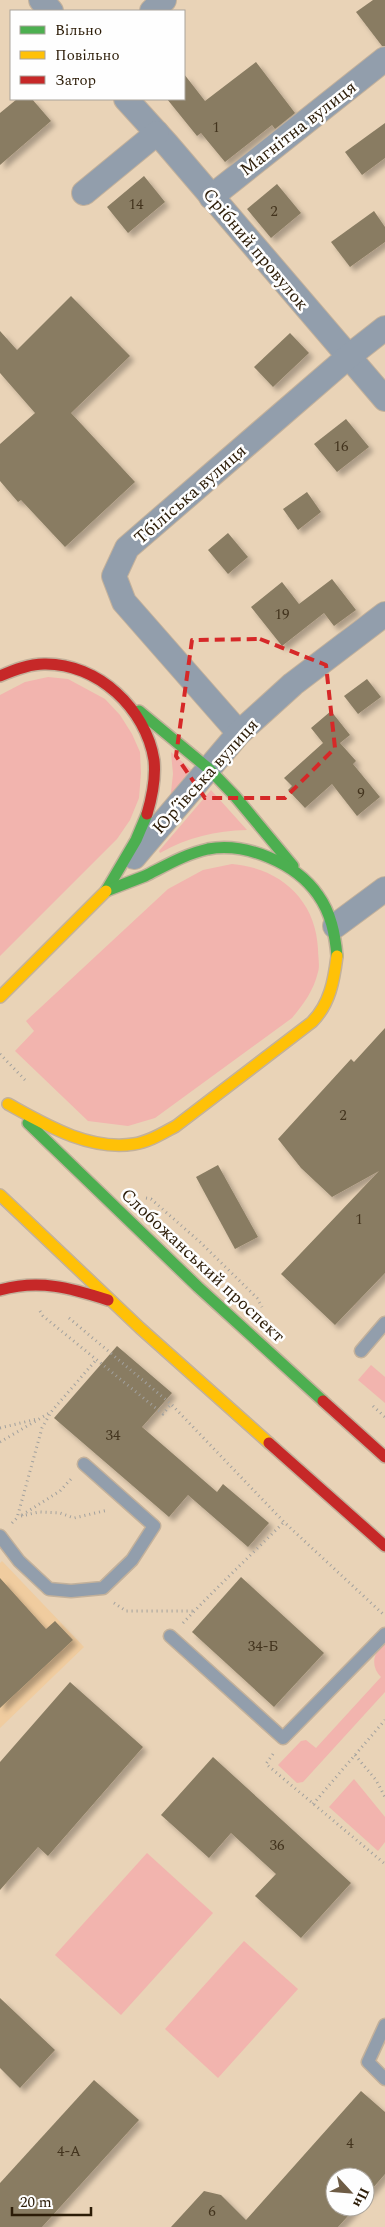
<svg xmlns="http://www.w3.org/2000/svg" width="385" height="2227" font-family="Spectral,serif">
	<style>
		.built { fill: #f0cc9f }
		.green { fill: #f2b4ae }
		.building { fill: #897c62; filter: url(#shadow) }
		.lines { fill: none; stroke-linecap: round; stroke-linejoin: round }
		.lane-casing { stroke: #c3b19b; stroke-width: 15 }
		.street-casing { stroke: #c3b19b; stroke-width: 26 }
		.fast-casing { stroke: #c3b19b; stroke-width: 14 }
		.slow-casing { stroke: #c3b19b; stroke-width: 14 }
		.jam-casing { stroke: #c3b19b; stroke-width: 14 }
		.path { stroke: #a2a19e; stroke-width: 3; stroke-dasharray: 1 4; stroke-linecap: butt }
		.lane { stroke: #929eac; stroke-width: 12 }
		.street { stroke: #929eac; stroke-width: 24 }
		.fast { stroke: #4caf50; stroke-width: 11 }
		.slow { stroke: #ffc107; stroke-width: 11 }
		.jam { stroke: #c62828; stroke-width: 11 }
		.marked { fill: none; stroke: #d62828; stroke-width: 4; stroke-dasharray: 10 6; stroke-linejoin: round }
		.labels { text-anchor: middle; stroke-width: 5; stroke-linejoin: round; paint-order: stroke }
		.number-label { font-size: 15px; fill: #43341e }
		.street-label { font-size: 18px; fill: #2c1c07; stroke: #fefefe }
	</style>
	<defs>
		<filter id="shadow"><feDropShadow dx="4.5" dy="4.5" stdDeviation="2.5" flood-color="#0004"/></filter>
	</defs>
	<rect width="100%" height="100%" fill="#e9d3b7"/>
	<polygon class="built" points="2,1561 84,1647 0,1728 0,1563"/>
	<g class="green">
		<polygon points="48,677 68,679 105,699 120,715 132,734 140,752 141,773 139,798 130,820 117,839 0,956 0,695 25,682"/>
		<polygon points="171,752 195,773 170,801 173,774"/>
		<path d="M211,790L247,830C215,831 188,837 160,853L159,851Z"/>
		<path d="M232,864C280,868 316,900 318,949C318,956 320,966 318,972C314,990 303,1005 292,1018L155,1118L128,1126L88,1121L15,1051L34,1031L26,1021L168,889L203,870Z"/>
		<polygon points="371,1365 385,1377 385,1403 358,1380"/>
		<path d="M385,1643V1692L303,1782L297,1783L278,1765L301,1741L306,1740L316,1748L381,1677C370,1666 373,1652 385,1643Z"/>
		<polygon points="354,1779 385,1817 385,1842 378,1851 329,1807"/>
		<polygon points="147,1853 213,1913 121,2015 55,1955"/>
		<polygon points="244,1941 298,1989 218,2078 165,2029"/>
	</g>
	<g class="building">
		<polygon points="373,0 385,0 385,46 382,46 356,12"/>
		<polygon points="256,62 295,113 275,129 272,125 225,162 201,133 197,136 167,99 184,99 184,74 205,101"/>
		<polygon points="17,99 32,99 51,121 0,165 0,113"/>
		<polygon points="385,123 385,158 362,175 345,152"/>
		<polygon points="144,176 165,202 128,233 107,207"/>
		<polygon points="277,184 301,213 271,238 247,209"/>
		<polygon points="374,211 385,227 385,242 350,267 331,242"/>
		<polygon points="71,296 130,356 71,413 135,482 65,547 21,500 18,502 0,481 0,444 35,413 0,373 0,331 17,350"/>
		<polygon points="290,333 309,353 273,387 254,367"/>
		<polygon points="346,419 369,447 337,472 314,444"/>
		<polygon points="307,492 321,512 298,530 283,509"/>
		<polygon points="228,533 248,557 228,574 208,550"/>
		<polygon points="332,579 356,610 334,626 324,613 282,646 251,607 282,582 299,604"/>
		<polygon points="367,679 381,697 358,714 344,696"/>
		<polygon points="331,711 350,735 340,743 356,761 353,764 380,797 357,816 332,784 305,808 288,790 292,786 284,778 323,743 311,728"/>
		<polygon points="385,1028 385,1273 335,1325 281,1274 379,1171 332,1197 301,1168 278,1139 351,1059 354,1062"/>
		<polygon points="218,1165 258,1237 235,1249 196,1177"/>
		<polygon points="117,1346 172,1393 142,1427 217,1492 223,1484 269,1523 248,1547 188,1495 169,1517 54,1418"/>
		<polygon points="241,1577 324,1653 274,1707 192,1632"/>
		<polygon points="0,1578 46,1629 55,1621 73,1640 0,1708"/>
		<polygon points="70,1682 143,1747 48,1856 38,1847 0,1890 0,1762"/>
		<polygon points="213,1757 351,1883 301,1938 255,1896 276,1874 231,1833 209,1858 161,1815"/>
		<polygon points="0,1998 55,2050 20,2088 0,2068"/>
		<polygon points="94,2080 139,2120 42,2227 0,2227 0,2183"/>
		<polygon points="361,2091 385,2112 385,2174 365,2197 365,2177 335,2177 335,2207 356,2207 338,2227 171,2227 204,2191 221,2195 246,2220"/>
	</g>
	<g class="lines">
		<g class="lane-casing">
			<g id="lane">
				<polyline points="361,1351 385,1323"/>
				<polyline points="0,1536 19,1561 49,1589 71,1591 103,1588 132,1560 154,1526 84,1464"/>
				<polyline points="170,1636 283,1738 385,1634"/>
				<polyline points="385,2025 368,2062 385,2079"/>
			</g>
		</g>
		<g class="street-casing">
			<g id="street">
				<polyline points="41,0 51,11"/>
				<polyline points="152,11 164,0"/>
				<polyline points="126,99 166,143 385,399"/>
				<polyline points="84,193 157,133"/>
				<polyline points="211,197 385,59"/>
				<polyline points="239,733 124,602 114,576 127,548 348,357 385,328"/>
				<polyline points="134,857 239,733 293,684 385,614"/>
				<polyline points="335,926 385,889"/>
			</g>
		</g>
		<g class="fast-casing">
			<g id="fast">
				<polyline points="139,711 209,769 234,795 293,866"/>
				<polyline points="106,891 136,840 147,814"/>
				<path d="M106,891C119,886 132,881 145,876C165,866 185,854 208,849C246,842 296,863 318,895C331,913 335,934 337,956"/>
				<polyline points="28,1123 198,1287 323,1401"/>
			</g>
		</g>
		<g class="slow-casing">
			<g id="slow">
				<polyline points="0,997 106,891"/>
				<path d="M8,1104C46,1125 89,1151 134,1144C149,1142 163,1133 176,1126L312,1022C330,1004 334,980 337,956"/>
				<polyline points="0,1195 140,1328 269,1443"/>
			</g>
		</g>
		<g class="jam-casing">
			<g id="jam">
				<path d="M0,676C14,670 29,664 44,664C98,663 146,709 154,760C156,778 152,797 147,814"/>
				<path d="M0,1290C39,1279 71,1288 108,1300"/>
				<polyline points="323,1401 385,1457"/>
				<polyline points="269,1443 385,1546"/>
			</g>
		</g>
		<g class="path">
			<polyline points="0,1054 27,1082"/>
			<polyline points="146,1198 151,1199 200,1242 257,1298 262,1307"/>
			<polyline points="40,1311 43,1316 163,1414 171,1404"/>
			<polyline points="69,1318 171,1404 284,1522 384,1615"/>
			<polyline points="373,1406 385,1417"/>
			<polyline points="0,1428 37,1419"/>
			<polyline points="0,1442 51,1412 96,1360"/>
			<polyline points="22,1515 60,1491 71,1479"/>
			<polyline points="21,1516 39,1512 60,1513 74,1518 108,1510"/>
			<polyline points="12,1523 17,1518 42,1428 51,1412"/>
			<polyline points="114,1603 126,1611 193,1611"/>
			<path d="M183,1623C216,1588 250,1556 284,1522"/>
			<polyline points="273,1754 266,1764 385,1864"/>
			<polyline points="355,1755 376,1780 385,1797"/>
			<polyline points="313,1804 385,1720"/>
		</g>
		<use href="#lane" class="lane"/>
		<use href="#street" class="street"/>
		<use href="#fast" class="fast"/>
		<use href="#slow" class="slow"/>
		<use href="#jam" class="jam"/>
	</g>
	<path class="marked" d="M260,639L326,665L335,748L285,798H205L176,756L192,640Z"/>
	<g class="labels">
		<g class="number-label">
			<text x="216" y="132">1</text>
			<text x="136" y="209">14</text>
			<text x="274" y="216">2</text>
			<text x="341" y="451">16</text>
			<text x="282" y="619">19</text>
			<text x="361" y="798">9</text>
			<text x="343" y="1120">2</text>
			<text x="359" y="1224">1</text>
			<text x="113" y="1440">34</text>
			<text x="263" y="1651">34-Б</text>
			<text x="277" y="1850">36</text>
			<text x="350" y="2148">4</text>
			<text x="69" y="2156">4-А</text>
			<text x="212" y="2216">6</text>
		</g>
		<g class="street-label">
			<text transform="translate(298 128) rotate(-38)" y="6">Магнітна вулиця</text>
			<text transform="translate(256 249) rotate(50)" y="6">Срібний провулок</text>
			<text transform="translate(190 494) rotate(-41)" y="6">Тбіліська вулиця</text>
			<text transform="translate(205 776) rotate(-48)" y="6">Юрʼївська вулиця</text>
			<text transform="translate(203 1265) rotate(43)" y="6">Слобожанський проспект</text>
		</g>
	</g>
	<rect x="10" y="10" width="175" height="90" fill="#fefefe" stroke="#aaa49b"/>
	<rect x="20" y="26" width="25" height="8" fill="#4caf50" stroke="#aaa49b"/>
	<text x="55" y="35" font-size="15" fill="#2c1c07">Вільно</text>
	<rect x="20" y="51" width="25" height="8" fill="#ffc107" stroke="#aaa49b"/>
	<text x="55" y="60" font-size="15" fill="#2c1c07">Повільно</text>
	<rect x="20" y="76" width="25" height="8" fill="#c62828" stroke="#aaa49b"/>
	<text x="55" y="85" font-size="15" fill="#2c1c07">Затор</text>
	<g transform="translate(350 2192) rotate(116)"><circle r="24" fill="#fefefe" stroke="#aaa49b"/>
	<path d="M0-4L9 19L0 12L-9 19Z" fill="#6e5c45"/>
	<text y="-8" font-size="14" font-weight="bold" text-anchor="middle" fill="#2c1c07">Пн</text>
	</g>
	<path d="M12 2207v8h79v-8" fill="none" stroke="#2c1c07" stroke-width="2.5"/>
	<text x="20" y="2207" font-size="15" fill="#2c1c07" stroke="#fefefe" stroke-width="4" paint-order="stroke">20 m</text>
</svg>
